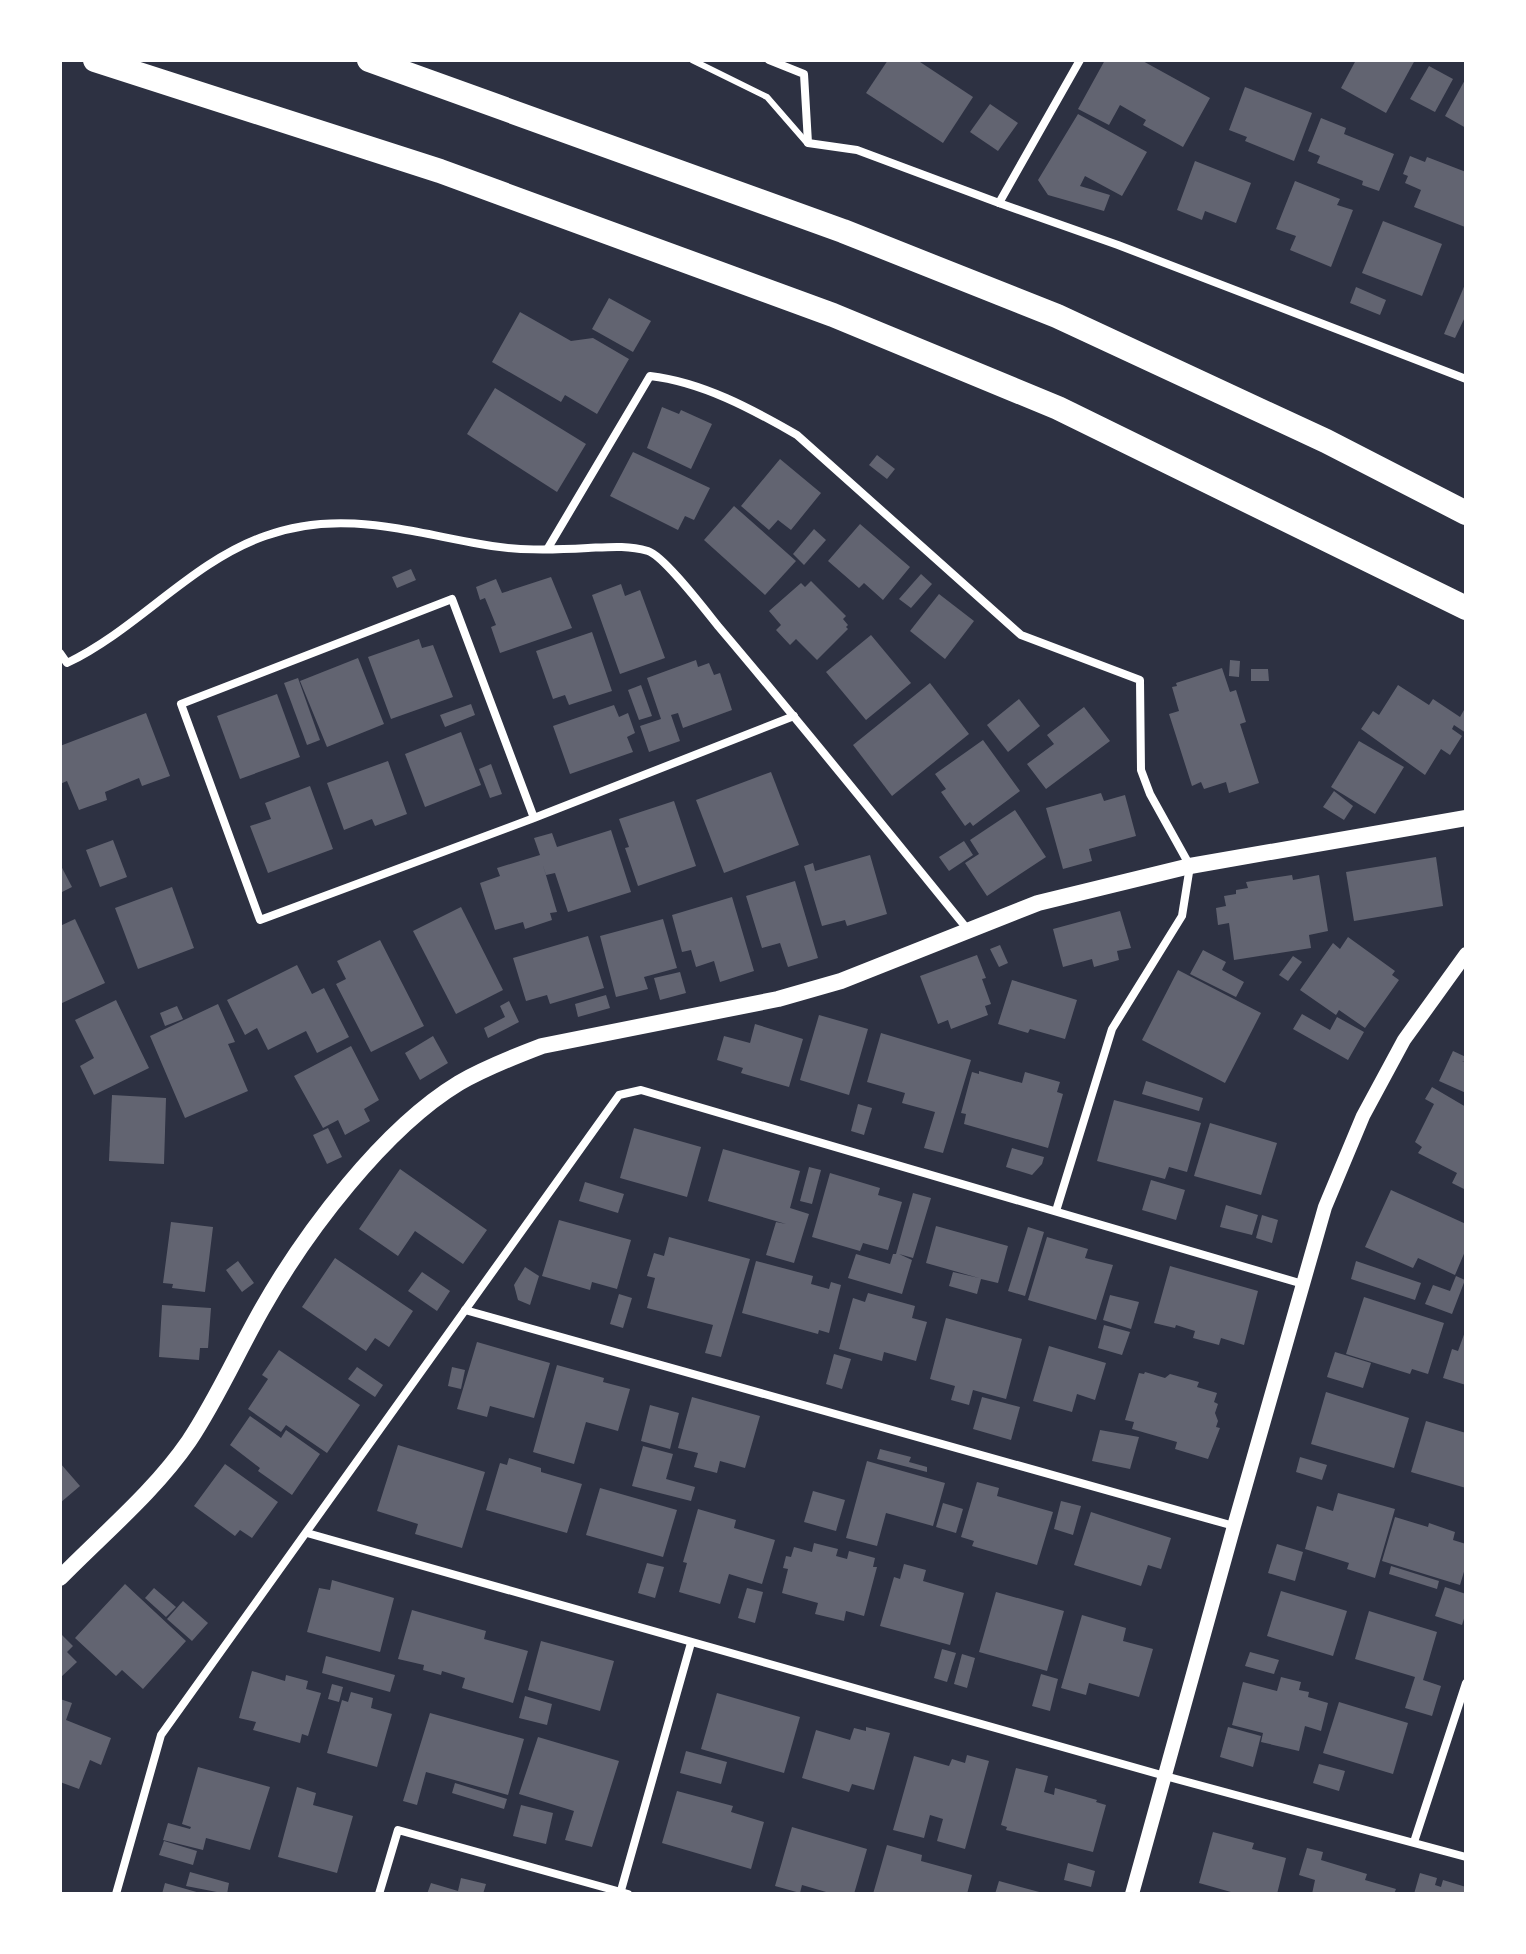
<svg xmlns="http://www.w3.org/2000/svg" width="1526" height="1954" font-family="'IBM Plex Serif',serif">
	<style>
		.building { fill: #626471 }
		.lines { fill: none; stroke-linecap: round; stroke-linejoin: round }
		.service { stroke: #fff; stroke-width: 6 }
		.minor { stroke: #fff; stroke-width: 8 }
		.tertiary { stroke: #fff; stroke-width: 14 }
		.secondary { stroke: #fff; stroke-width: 16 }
		.motorway { stroke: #fff; stroke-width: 24 }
	</style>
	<rect width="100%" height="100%" fill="#2d3142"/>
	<g class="building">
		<polygon points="888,60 917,60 973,97 943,143 866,93"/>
		<polygon points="1105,60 1141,60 1210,98 1183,147 1143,125 1146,120 1120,105 1109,125 1078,109"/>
		<polygon points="1356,60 1415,60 1386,113 1341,88"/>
		<polygon points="1429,66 1453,79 1435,112 1410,99"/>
		<polygon points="1466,78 1466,128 1445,116"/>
		<polygon points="1245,87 1312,113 1294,161 1245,141 1247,137 1229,130"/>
		<polygon points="990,104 1018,123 998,151 970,132"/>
		<polygon points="1078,114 1147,152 1122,196 1085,176 1080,186 1110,195 1104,211 1048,195 1038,180"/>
		<polygon points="1321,118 1346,128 1344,134 1394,154 1379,191 1362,185 1363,181 1317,163 1320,156 1308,151"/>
		<polygon points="1410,156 1425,162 1427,157 1466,172 1465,227 1414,207 1421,190 1405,183 1408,176 1403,174"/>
		<polygon points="1195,161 1251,183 1236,223 1205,211 1202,220 1177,210"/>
		<polygon points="1295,181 1340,199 1337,205 1353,210 1331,267 1290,250 1296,236 1276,229"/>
		<polygon points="1383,221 1442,244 1422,296 1362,273"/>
		<polygon points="1466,282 1466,315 1455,338 1444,334"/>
		<polygon points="1356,287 1386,300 1380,315 1350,303"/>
		<polygon points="609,298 651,321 633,352 592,329"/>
		<polygon points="520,312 571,341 593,338 629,359 597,414 565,395 561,402 492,362"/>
		<polygon points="495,388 586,444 557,492 467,434"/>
		<polygon points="662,407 679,414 681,410 712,424 691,469 647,448"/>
		<polygon points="633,452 710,488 694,520 685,516 678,530 610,496"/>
		<polygon points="877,455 895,469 887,479 869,465"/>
		<polygon points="780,459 821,493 791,530 778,520 769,530 741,506"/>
		<polygon points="734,506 796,561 765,595 704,540"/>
		<polygon points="860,524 910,567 883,600 864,583 859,588 828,561"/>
		<polygon points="814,529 826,540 804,565 793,554"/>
		<polygon points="411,569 416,580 397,588 392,577"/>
		<polygon points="921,574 932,584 911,608 899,599"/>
		<polygon points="551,577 572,628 500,653 491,627 496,625 485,598 480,600 476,587 496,579 502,593"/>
		<polygon points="811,581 846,616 843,619 848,625 846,627 848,629 817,660 796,639 790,645 776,630 781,625 769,611 801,583 805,587"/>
		<polygon points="621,584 625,596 640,590 665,658 620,674 592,595"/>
		<polygon points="939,594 974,621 945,659 910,631"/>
		<polygon points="592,632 612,691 569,705 565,695 553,699 536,651"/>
		<polygon points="871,635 911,683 866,720 826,672"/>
		<polygon points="419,639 422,648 433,645 453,697 391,719 368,657"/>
		<polygon points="358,658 384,724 327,747 300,681"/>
		<polygon points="696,660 698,667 709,663 714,675 720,673 732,710 683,728 678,713 671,715 680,741 649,752 640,726 661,719 647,678"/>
		<polygon points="1230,660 1240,661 1239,677 1229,676"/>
		<polygon points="1222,668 1230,692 1236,690 1246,722 1240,724 1259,783 1229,793 1226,782 1204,789 1201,782 1192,786 1169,714 1179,711 1172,687 1177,686 1176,683"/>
		<polygon points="1251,669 1268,669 1269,681 1251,681"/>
		<polygon points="298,678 320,740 307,745 284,683"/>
		<polygon points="930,683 969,734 892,796 853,745"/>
		<polygon points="641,685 652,716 639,720 628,690"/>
		<polygon points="1398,685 1429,705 1433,699 1460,717 1464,710 1466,712 1466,733 1454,725 1452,729 1462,736 1450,755 1441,749 1425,775 1361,729 1373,711 1379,715"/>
		<polygon points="277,694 300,757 240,779 217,716"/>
		<polygon points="1019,699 1040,726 1008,752 987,725"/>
		<polygon points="471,704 475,715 445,727 440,715"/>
		<polygon points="614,705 619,717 628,713 635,733 627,737 633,752 570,774 553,726"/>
		<polygon points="1084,707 1110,741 1046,789 1027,764 1054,744 1047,735"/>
		<polygon points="146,713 170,776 142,786 139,778 105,792 107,800 79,810 67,781 60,784 60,746"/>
		<polygon points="461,732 481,785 425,807 405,754"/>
		<polygon points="983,740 1020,791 973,826 970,822 965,826 941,792 946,789 935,774"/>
		<polygon points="1359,741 1404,767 1375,814 1331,787"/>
		<polygon points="388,761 407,814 375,826 372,819 344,830 327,783"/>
		<polygon points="491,764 502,794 490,798 479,769"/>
		<polygon points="771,772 799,845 724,873 696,800"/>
		<polygon points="310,786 333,849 268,873 250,826 271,819 265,803"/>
		<polygon points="1334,791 1353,806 1344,820 1323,807"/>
		<polygon points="1101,793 1104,801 1125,795 1136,836 1089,849 1092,861 1063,869 1046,808"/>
		<polygon points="674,801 696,866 638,886 625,848 629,847 619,819"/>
		<polygon points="1015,810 1046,857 987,896 965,863 979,854 970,840"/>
		<polygon points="611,830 631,892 568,912 555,873 546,875 542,862 557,912 550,913 552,920 525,929 523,922 495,930 480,883 500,876 497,868 540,855 534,838 552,833 557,847"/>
		<polygon points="113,840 127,877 100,887 86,850"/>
		<polygon points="964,841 973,855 949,871 939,857"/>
		<polygon points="870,855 887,914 847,926 845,920 822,926 804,866 813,863 815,871"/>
		<polygon points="1436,857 1443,906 1354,921 1346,872"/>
		<polygon points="60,864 72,887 60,893"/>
		<polygon points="1292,875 1293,880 1319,875 1328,931 1309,935 1311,948 1234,960 1229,923 1218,925 1216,908 1226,906 1224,896 1236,894 1236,890 1248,888 1246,882"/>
		<polygon points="795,881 818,958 788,967 780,943 762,948 746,896"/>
		<polygon points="172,887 194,948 138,969 115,908"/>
		<polygon points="732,897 754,971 720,982 714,961 696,967 691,950 682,952 672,915"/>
		<polygon points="461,907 503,990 456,1014 413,931"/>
		<polygon points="1120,911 1131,948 1117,951 1119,960 1094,967 1092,959 1063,967 1053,929"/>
		<polygon points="75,919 105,983 60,1004 60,926"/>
		<polygon points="663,919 677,968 644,977 648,989 616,997 600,936"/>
		<polygon points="588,936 604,988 550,1004 547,995 526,1001 513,958"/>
		<polygon points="1348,937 1395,971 1392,975 1399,980 1365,1028 1339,1010 1336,1015 1300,990 1333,943 1340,949"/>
		<polygon points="380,940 424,1026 371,1052 336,984 346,979 337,961"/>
		<polygon points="1000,945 1008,963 999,967 990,949"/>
		<polygon points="1203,950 1226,962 1222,970 1244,982 1236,997 1190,974"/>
		<polygon points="977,955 986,978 982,979 991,1004 985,1006 988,1015 951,1029 948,1020 938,1024 920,976"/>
		<polygon points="1293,956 1302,962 1288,981 1279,975"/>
		<polygon points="297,965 312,994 324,988 349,1037 317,1053 306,1031 268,1050 257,1028 245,1035 227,1000"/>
		<polygon points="1178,970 1261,1013 1225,1083 1142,1040"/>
		<polygon points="680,972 686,993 660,1000 654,978"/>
		<polygon points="1012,980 1077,1000 1065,1039 1030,1029 1028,1033 998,1024"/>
		<polygon points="606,995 610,1008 578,1017 575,1004"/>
		<polygon points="116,1000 149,1068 94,1095 80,1066 94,1058 75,1020"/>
		<polygon points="509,1001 519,1022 488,1038 484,1028 505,1017 500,1006"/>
		<polygon points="218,1004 235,1042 228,1044 248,1091 185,1118 150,1036"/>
		<polygon points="177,1006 183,1019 165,1026 160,1013"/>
		<polygon points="1302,1014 1330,1030 1337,1017 1364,1032 1348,1060 1293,1029"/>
		<polygon points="819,1015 868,1029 849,1095 800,1080"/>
		<polygon points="755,1024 803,1039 789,1087 741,1073 743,1068 717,1060 724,1036 750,1043"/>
		<polygon points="881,1033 971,1060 943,1153 924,1148 935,1112 902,1103 905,1093 867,1082"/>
		<polygon points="433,1036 448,1063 420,1080 405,1053"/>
		<polygon points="351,1046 379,1100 364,1109 370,1121 345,1135 338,1120 323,1128 294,1076"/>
		<polygon points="1453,1051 1466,1057 1466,1062 1462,1061 1466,1063 1466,1093 1439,1081"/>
		<polygon points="979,1071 1022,1083 1025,1072 1060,1082 1057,1092 1063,1094 1048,1148 964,1124 966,1114 961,1113 972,1072 979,1074"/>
		<polygon points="1146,1081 1203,1098 1199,1111 1142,1094"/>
		<polygon points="1432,1087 1466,1107 1466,1190 1452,1183 1457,1173 1418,1153 1422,1147 1415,1142 1434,1104 1425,1099"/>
		<polygon points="112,1095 166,1098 164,1164 109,1161"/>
		<polygon points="1114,1100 1201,1123 1187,1172 1169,1167 1165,1179 1097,1161"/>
		<polygon points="858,1104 872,1108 864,1135 851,1131"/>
		<polygon points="1210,1123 1277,1143 1261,1195 1194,1176"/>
		<polygon points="328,1128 342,1157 327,1164 313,1135"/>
		<polygon points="634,1128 701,1147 687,1197 620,1178"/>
		<polygon points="1012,1148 1044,1157 1042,1164 1032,1175 1006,1167"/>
		<polygon points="723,1149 800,1171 790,1208 809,1214 794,1263 766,1255 776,1222 786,1224 708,1201"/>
		<polygon points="809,1167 821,1170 812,1204 800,1201"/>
		<polygon points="400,1169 487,1230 463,1264 415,1231 398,1256 359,1229"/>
		<polygon points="830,1173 880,1188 878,1195 902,1202 888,1250 863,1243 860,1251 812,1237"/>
		<polygon points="1151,1180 1185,1190 1176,1220 1142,1210"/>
		<polygon points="585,1182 624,1194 618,1213 579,1201"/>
		<polygon points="1391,1190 1466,1224 1466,1249 1455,1275 1418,1258 1413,1268 1365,1247"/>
		<polygon points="913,1193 931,1198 913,1258 899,1254 912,1260 902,1294 848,1278 856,1254 890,1264 893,1254 896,1254"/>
		<polygon points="1226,1205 1258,1215 1252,1235 1220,1227"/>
		<polygon points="1262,1215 1278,1220 1272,1243 1256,1238"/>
		<polygon points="559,1220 631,1240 617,1289 592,1282 590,1290 542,1276"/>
		<polygon points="171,1222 213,1227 205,1292 172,1288 173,1284 163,1283"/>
		<polygon points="936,1226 1008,1246 998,1283 981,1279 977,1294 949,1286 953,1272 979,1278 926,1263"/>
		<polygon points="1028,1227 1044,1232 1025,1296 1008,1291"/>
		<polygon points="669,1237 750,1259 721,1357 705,1353 713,1325 647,1308 655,1278 647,1276 654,1253 664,1256"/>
		<polygon points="1047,1237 1088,1249 1085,1258 1113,1265 1096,1320 1028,1300"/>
		<polygon points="335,1258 413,1311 389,1347 375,1338 366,1351 302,1307"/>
		<polygon points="238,1261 254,1283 242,1292 226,1270"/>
		<polygon points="756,1261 813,1276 811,1284 829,1289 831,1282 841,1285 829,1333 819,1330 818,1334 742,1313"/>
		<polygon points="1356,1261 1421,1283 1415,1300 1351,1279"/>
		<polygon points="1170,1266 1258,1291 1244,1345 1221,1338 1219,1345 1193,1338 1195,1331 1176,1325 1175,1328 1154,1323"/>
		<polygon points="525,1267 539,1276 530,1305 518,1300 514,1285"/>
		<polygon points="422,1272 450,1291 437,1311 408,1291"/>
		<polygon points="1456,1276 1465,1280 1452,1314 1425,1304 1433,1285 1450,1291"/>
		<polygon points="868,1293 915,1306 912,1318 927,1322 916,1361 884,1352 882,1361 839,1349 853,1298 865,1302"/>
		<polygon points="619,1294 632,1298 623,1328 610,1324"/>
		<polygon points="1110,1295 1139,1302 1131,1329 1103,1320"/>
		<polygon points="1364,1297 1444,1323 1428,1374 1412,1369 1410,1374 1346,1354"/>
		<polygon points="162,1305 211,1308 208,1348 200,1348 199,1360 159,1357"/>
		<polygon points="946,1318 1022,1339 1006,1399 973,1390 969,1405 951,1400 955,1386 930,1379"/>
		<polygon points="1104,1325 1130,1332 1122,1355 1098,1348"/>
		<polygon points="1466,1329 1466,1385 1443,1378 1452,1349 1458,1351"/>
		<polygon points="477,1342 550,1363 534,1418 490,1406 487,1417 457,1409"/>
		<polygon points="1049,1346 1106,1363 1095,1400 1077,1394 1072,1412 1033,1401"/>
		<polygon points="279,1350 360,1405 327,1453 286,1425 281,1432 248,1409 268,1379 262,1375"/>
		<polygon points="1335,1352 1371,1363 1363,1388 1327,1377"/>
		<polygon points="834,1354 851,1359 842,1389 826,1384"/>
		<polygon points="557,1365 604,1378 603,1382 630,1389 618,1431 586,1422 574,1464 533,1452"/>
		<polygon points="357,1367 383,1385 375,1397 348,1379"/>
		<polygon points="452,1367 465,1370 461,1389 448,1386"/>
		<polygon points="1145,1372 1165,1378 1170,1374 1199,1382 1197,1387 1217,1393 1214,1402 1218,1404 1215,1413 1218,1421 1216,1427 1220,1428 1208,1459 1175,1449 1177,1442 1132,1429 1134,1422 1125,1420 1139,1373 1144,1374"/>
		<polygon points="1326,1392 1409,1418 1394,1468 1311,1444"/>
		<polygon points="692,1397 760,1416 745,1468 720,1461 717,1473 694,1467 698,1453 678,1448"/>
		<polygon points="982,1397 1020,1407 1011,1440 973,1429"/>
		<polygon points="650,1405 679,1413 670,1449 641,1441"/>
		<polygon points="250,1416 281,1438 286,1430 320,1454 292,1495 258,1471 260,1468 230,1445"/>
		<polygon points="1426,1421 1466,1433 1466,1488 1411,1472"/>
		<polygon points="1100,1430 1139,1437 1130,1469 1092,1461"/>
		<polygon points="398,1445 485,1472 462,1548 415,1534 418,1524 377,1511"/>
		<polygon points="643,1446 673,1454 666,1479 695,1487 691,1501 632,1486"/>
		<polygon points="880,1449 911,1457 909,1462 927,1467 927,1472 877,1459"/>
		<polygon points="1300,1457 1327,1465 1322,1480 1296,1472"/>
		<polygon points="509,1458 541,1468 541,1472 582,1484 567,1533 486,1510 500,1463 507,1465"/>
		<polygon points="867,1461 945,1483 933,1526 886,1513 877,1546 846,1538"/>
		<polygon points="60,1463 80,1486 60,1503"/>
		<polygon points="225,1464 278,1502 252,1538 240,1530 235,1536 194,1506"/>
		<polygon points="977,1482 999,1488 997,1496 1053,1512 1037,1565 972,1546 974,1541 961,1537"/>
		<polygon points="600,1488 677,1510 663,1557 586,1535"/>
		<polygon points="813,1491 845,1500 836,1531 804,1522"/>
		<polygon points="1338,1493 1395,1509 1375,1578 1347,1569 1349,1563 1305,1549 1317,1506 1333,1511"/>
		<polygon points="1061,1501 1081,1506 1073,1535 1054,1529"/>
		<polygon points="943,1503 963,1509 956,1533 936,1527"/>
		<polygon points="698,1509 736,1520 734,1528 775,1540 762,1584 729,1574 720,1604 679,1592 687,1563 683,1562"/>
		<polygon points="1091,1512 1171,1538 1161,1569 1148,1565 1141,1586 1074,1565"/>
		<polygon points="1395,1517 1428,1527 1429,1523 1455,1532 1453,1540 1466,1544 1466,1565 1460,1585 1382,1561"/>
		<polygon points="814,1543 838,1549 836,1556 847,1559 849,1551 875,1558 873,1567 877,1567 864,1616 846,1611 844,1621 815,1614 818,1603 782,1593 788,1569 783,1568 786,1556 791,1557 794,1547 812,1552"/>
		<polygon points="1277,1544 1303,1552 1295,1581 1268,1573"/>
		<polygon points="647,1563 664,1567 655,1598 638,1593"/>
		<polygon points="904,1564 926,1570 923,1581 964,1593 950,1645 880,1626 894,1577 900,1579"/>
		<polygon points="1391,1566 1439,1581 1437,1589 1389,1574"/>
		<polygon points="332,1580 394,1598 380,1652 307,1632 319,1588 330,1590"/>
		<polygon points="125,1584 186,1641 143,1689 122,1670 116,1676 75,1638"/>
		<polygon points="1445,1587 1466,1594 1466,1612 1462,1625 1435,1616"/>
		<polygon points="154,1588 176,1607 166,1617 145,1598"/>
		<polygon points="747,1588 763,1592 755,1623 738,1618"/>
		<polygon points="1281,1591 1347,1611 1333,1656 1267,1636"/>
		<polygon points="996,1592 1064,1611 1047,1671 979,1652"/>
		<polygon points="183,1601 208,1623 192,1641 167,1619"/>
		<polygon points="412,1610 486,1631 484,1639 528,1651 513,1703 462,1688 465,1678 442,1671 441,1675 423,1670 424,1665 398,1659"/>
		<polygon points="1369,1611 1437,1632 1423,1680 1441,1686 1432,1716 1405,1708 1415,1677 1355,1659"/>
		<polygon points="1082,1615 1126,1628 1123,1641 1153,1649 1139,1697 1089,1683 1086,1695 1061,1688"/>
		<polygon points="62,1635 73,1646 67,1652 77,1662 60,1678 60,1637"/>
		<polygon points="541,1641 614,1661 600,1711 528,1690"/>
		<polygon points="942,1649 956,1653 947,1682 934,1678"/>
		<polygon points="1250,1652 1279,1660 1274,1674 1245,1666"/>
		<polygon points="962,1654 975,1658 967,1688 954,1684"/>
		<polygon points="326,1656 395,1675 390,1692 322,1673"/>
		<polygon points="252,1671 285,1681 286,1675 308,1681 306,1689 321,1693 308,1736 302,1734 300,1743 253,1730 256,1722 239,1718"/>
		<polygon points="1041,1674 1058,1679 1050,1711 1032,1706"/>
		<polygon points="1281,1677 1301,1682 1299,1690 1309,1692 1308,1697 1328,1703 1321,1731 1305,1726 1299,1751 1261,1742 1263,1733 1232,1725 1243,1682 1277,1691"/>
		<polygon points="332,1684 343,1687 339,1702 328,1699"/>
		<polygon points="351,1692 373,1698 371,1708 392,1714 377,1767 327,1753 342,1700 348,1702"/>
		<polygon points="717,1693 800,1717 784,1773 701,1749"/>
		<polygon points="525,1696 552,1704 547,1725 519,1718"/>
		<polygon points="60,1699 72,1703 66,1720 111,1738 101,1765 90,1760 79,1789 60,1782"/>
		<polygon points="1339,1702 1408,1723 1393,1774 1323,1753"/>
		<polygon points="430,1713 524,1739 508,1795 426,1772 417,1805 403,1801"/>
		<polygon points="866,1727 890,1733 874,1790 852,1784 849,1792 802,1778 816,1730 850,1740 854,1728 866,1731"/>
		<polygon points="1228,1727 1261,1736 1253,1767 1220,1757"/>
		<polygon points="538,1737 619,1761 592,1847 565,1840 574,1811 519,1794"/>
		<polygon points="686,1751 727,1762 721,1784 680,1773"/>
		<polygon points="967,1755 989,1761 965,1849 937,1841 943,1819 930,1815 924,1838 893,1830 914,1756 949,1766 952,1759 965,1763"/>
		<polygon points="1319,1764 1345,1771 1339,1791 1313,1783"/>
		<polygon points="198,1767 270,1787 250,1850 206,1838 203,1850 163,1840 168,1823 190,1829 191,1827 182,1824"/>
		<polygon points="1016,1768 1048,1776 1044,1792 1054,1795 1055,1788 1097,1800 1096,1802 1106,1805 1093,1852 1006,1830 1007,1827 1001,1825"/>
		<polygon points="455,1783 507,1799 504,1809 452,1793"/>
		<polygon points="297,1787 316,1793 313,1805 353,1816 337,1873 278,1857"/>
		<polygon points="677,1791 733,1806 731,1812 764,1822 751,1869 662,1843"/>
		<polygon points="521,1805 553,1813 546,1844 513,1836"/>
		<polygon points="792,1827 867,1849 854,1894 833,1894 802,1885 800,1893 775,1886"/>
		<polygon points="1213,1832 1254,1843 1252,1849 1286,1858 1277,1894 1238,1894 1199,1883"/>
		<polygon points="164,1841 197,1851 193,1865 159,1855"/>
		<polygon points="887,1845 922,1855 921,1861 972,1875 967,1894 873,1894"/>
		<polygon points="1307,1848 1323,1852 1321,1860 1367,1874 1365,1880 1396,1889 1394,1894 1312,1894 1315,1880 1299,1875"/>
		<polygon points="1068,1863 1095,1871 1091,1887 1064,1880"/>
		<polygon points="190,1872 229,1883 227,1894 186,1886"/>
		<polygon points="1420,1873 1437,1878 1435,1885 1441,1887 1443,1880 1466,1887 1464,1894 1414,1894"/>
		<polygon points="461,1878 486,1884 483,1894 427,1894 431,1883 458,1891"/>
		<polygon points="999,1881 1043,1893 1043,1894 995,1894"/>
		<polygon points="165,1883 200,1893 200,1894 162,1894"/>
	</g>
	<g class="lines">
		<polyline class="service" points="692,60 767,97 807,143"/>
		<g class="minor">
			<polyline points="769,60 804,74 808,143 857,150 999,203"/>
			<polyline points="1080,60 999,203 1118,245 1466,379"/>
			<path d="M548,548L650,376C702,382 752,409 797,435L1021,635L1140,680L1141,770L1150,794L1190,866L1182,916L1112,1029L1056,1211"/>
			<path d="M60,653L67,663C138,629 191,562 265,536C339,509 406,531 480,544C515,551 552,550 588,548C609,547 627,545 648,551C664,556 705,610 718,626C803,726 885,828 968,930"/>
			<polyline points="534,818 452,599 181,704 260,920 534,818 794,716"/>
			<polyline points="465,1310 1234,1526"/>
			<polyline points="307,1533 1165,1776 1466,1857"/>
			<polyline points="1414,1842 1466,1683"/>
			<polyline points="116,1894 161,1735 619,1095 641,1090 1303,1284"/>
			<polyline points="379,1894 398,1830 628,1894"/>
			<polyline points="620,1894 691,1643"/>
		</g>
		<polyline class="tertiary" points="1132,1894 1234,1526 1325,1207 1363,1116 1404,1040 1466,954"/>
		<path class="secondary" d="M60,1578C103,1534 154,1492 189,1441C217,1399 237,1353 262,1309C305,1233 383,1129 459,1083C485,1068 513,1057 542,1046L778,999L841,981L1038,903L1190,866L1466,818"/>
		<g class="motorway">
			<polyline points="95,60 440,171 833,315 1058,408 1466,608"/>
			<polyline points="369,60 843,231 1057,316 1326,441 1466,513"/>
		</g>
	</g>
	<rect width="1526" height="1954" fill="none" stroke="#ffffff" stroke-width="124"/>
</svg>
